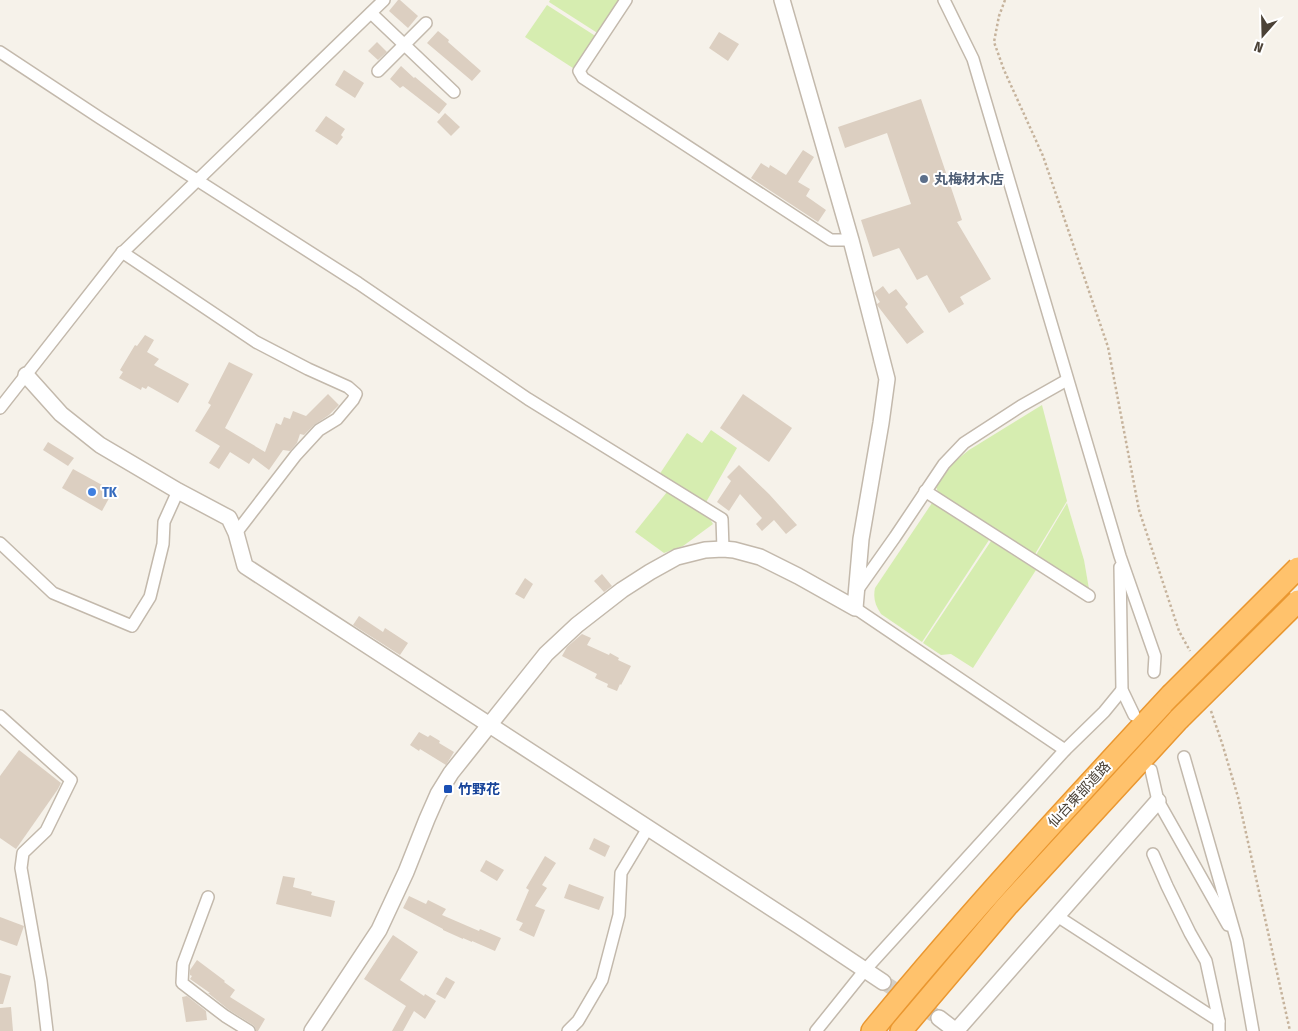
<svg xmlns="http://www.w3.org/2000/svg" width="1298" height="1031" font-family="'Fira Sans Condensed','Noto Sans JP',sans-serif">
	<style>
		.green { fill: #d6edb0 }
		.building { fill: #dccfc1 }
		.lines { fill: none; stroke-linecap: round; stroke-linejoin: round }
		.tertiary-tunnel { stroke: #d4cfc6; stroke-width: 15; stroke-dasharray: 15 8; stroke-linecap: butt }
		.minor-casing { stroke: #c3b9ac; stroke-width: 14 }
		.tertiary-casing { stroke: #c3b9ac; stroke-width: 18 }
		.motorway-casing { stroke: #ea9730; stroke-width: 24 }
		.path { stroke: #c6b39c; stroke-width: 2.5; stroke-dasharray: 2.5 2.5; stroke-linecap: butt }
		.minor { stroke: #fff; stroke-width: 11 }
		.tertiary { stroke: #fff; stroke-width: 15 }
		.motorway { stroke: #ffc26c; stroke-width: 21 }
		.motorway-bridge-casing { stroke: #ea9730; stroke-width: 24; stroke-linecap: butt }
		.motorway-bridge { stroke: #ffc26c; stroke-width: 21 }
		.service-dot { fill: #5c6f8a; stroke: #fff; stroke-width: 2 }
		.shop-dot { fill: #3f7fe0; stroke: #fff; stroke-width: 2 }
		.transit-dot { fill: #1a4fb4; stroke: #fff; stroke-width: 2 }
		.labels { text-anchor: middle; stroke-width: 4; stroke-linejoin: round; paint-order: stroke }
		.service-label { font-size: 14px; font-weight: bold; fill: #4e5e75; stroke: #fff; text-anchor: start }
		.shop-label { font-size: 14px; font-weight: bold; fill: #366cbe; stroke: #fff; text-anchor: start }
		.transit-label { font-size: 14px; font-weight: bold; fill: #164399; stroke: #fff; text-anchor: start }
		.street-label { font-size: 14px; fill: #4b4237; stroke: #fff }
	</style>
	<rect width="100%" height="100%" fill="#f6f2ea"/>
	<g class="green">
		<polygon points="550,0 621,0 599,34 549,2"/>
		<polygon points="547,5 597,37 576,70 525,37"/>
		<polygon points="1042,405 1067,501 1035,554 938,492 936,487 954,462 969,450"/>
		<polygon points="711,430 737,448 705,504 659,475 687,433 702,443"/>
		<polygon points="667,492 710,519 713,524 683,546 664,553 635,532"/>
		<path d="M932,503L989,540L922,642L881,614C875,605 873,598 875,588Z"/>
		<polygon points="1067,503 1084,560 1089,589 1036,555"/>
		<polygon points="991,541 1036,570 973,668 951,654 941,655 923,643"/>
	</g>
	<g class="building">
		<polygon points="398,0 400,0 418,16 408,28 389,11"/>
		<polygon points="438,31 449,40 448,42 481,71 472,81 427,43"/>
		<polygon points="719,32 739,44 728,61 709,48"/>
		<polygon points="377,42 387,52 378,60 368,51"/>
		<polygon points="401,66 414,78 415,77 447,104 439,114 403,86 400,88 390,79"/>
		<polygon points="344,70 364,83 355,98 335,85"/>
		<polygon points="921,99 962,220 957,222 991,279 960,297 964,304 949,313 927,275 917,280 899,248 873,257 861,220 911,204 887,133 845,148 838,127"/>
		<polygon points="445,113 460,127 451,136 437,122"/>
		<polygon points="326,116 345,129 341,135 343,137 337,145 315,131"/>
		<polygon points="803,150 814,157 798,182 810,189 806,196 826,210 818,222 751,178 761,163 769,168 770,165 786,175"/>
		<polygon points="883,286 889,294 896,289 908,304 905,307 924,332 907,344 877,305 877,304 880,302 874,293"/>
		<polygon points="145,335 154,340 147,352 159,359 154,365 189,384 178,403 148,386 146,389 142,387 141,390 119,378 123,372 120,370 135,345 137,346"/>
		<polygon points="229,362 253,374 225,428 265,452 276,423 281,425 284,417 290,419 293,411 306,416 328,394 339,405 329,415 314,425 304,435 300,434 297,443 290,451 283,450 269,470 253,458 249,464 230,452 219,469 209,463 220,446 195,431 211,405 208,403"/>
		<polygon points="743,394 792,428 769,462 720,428"/>
		<polygon points="48,442 74,458 68,466 43,450"/>
		<polygon points="739,465 769,494 797,525 786,534 774,520 762,531 756,524 762,518 740,494 729,511 717,502 731,481 727,477"/>
		<polygon points="73,469 113,491 102,511 62,488"/>
		<polygon points="602,574 612,586 604,592 594,581"/>
		<polygon points="525,578 533,584 524,599 515,594"/>
		<polygon points="359,616 383,632 385,628 408,643 400,655 353,625"/>
		<polygon points="582,634 591,638 587,645 609,655 610,653 619,658 618,660 631,666 621,685 620,684 617,691 607,687 608,684 595,678 597,674 562,656 567,647"/>
		<polygon points="419,732 428,737 430,735 440,741 439,743 454,752 446,765 420,749 419,751 410,745"/>
		<polygon points="19,750 61,783 58,789 16,849 0,838 0,776"/>
		<polygon points="594,838 610,846 605,857 589,849"/>
		<polygon points="545,856 556,863 542,885 547,888 535,906 545,910 534,937 519,930 523,923 516,920 529,890 526,888"/>
		<polygon points="486,860 504,870 497,881 480,871"/>
		<polygon points="283,876 295,878 293,887 312,892 311,895 335,901 331,917 276,904"/>
		<polygon points="569,884 604,897 599,910 564,898"/>
		<polygon points="409,896 426,904 428,900 446,909 442,915 479,931 480,929 501,938 495,951 472,941 472,942 463,938 463,939 443,930 443,929 403,908"/>
		<polygon points="0,917 24,926 17,946 0,940"/>
		<polygon points="393,935 418,952 400,980 424,996 425,994 436,1001 425,1019 414,1011 403,1031 392,1031 406,1006 364,979"/>
		<polygon points="197,960 225,981 224,982 235,990 230,997 265,1019 258,1031 256,1031 255,1027 253,1025 229,1010 208,993 210,993 190,979 192,976 190,975 190,970"/>
		<polygon points="0,973 11,976 3,1004 0,1004"/>
		<polygon points="446,977 455,982 445,999 436,994"/>
		<polygon points="187,996 206,1011 207,1020 186,1022 182,997"/>
		<polygon points="11,1007 13,1031 0,1031 0,1008"/>
	</g>
	<g class="lines">
		<polyline class="tertiary-tunnel" points="883,982 939,1018"/>
		<g class="minor-casing">
			<g id="minor">
				<polyline points="626,0 579,71 583,78 831,240 851,240"/>
				<polyline points="944,0 973,59 1120,556 1155,656 1154,672"/>
				<polyline points="371,13 454,92"/>
				<polyline points="0,52 100,118 358,283 528,399 722,519 723,549"/>
				<polyline points="378,71 426,23"/>
				<polyline points="122,252 256,342 308,369 348,387 356,394 353,400 337,419 319,430 296,455 236,533"/>
				<polyline points="0,408 120,255 384,0"/>
				<polyline points="925,491 1089,596"/>
				<polyline points="0,543 53,593 132,626 150,597 163,544 164,522 178,491"/>
				<polyline points="1120,567 1122,690 1134,715"/>
				<polyline points="856,592 895,537 944,464 964,443 1021,406 1067,380"/>
				<polyline points="855,608 1065,750"/>
				<polyline points="0,716 71,780 46,831 23,853 21,868 41,981 47,1031"/>
				<polyline points="1184,757 1237,941 1253,1031"/>
				<polyline points="1151,770 1158,801 1228,925"/>
				<polyline points="1153,854 1167,886 1190,933 1206,961 1219,1021"/>
				<polyline points="208,897 183,964 182,983 225,1016 249,1031"/>
				<polyline points="1057,916 1219,1021 1219,1031"/>
				<polyline points="568,1031 578,1021 602,980 619,915 621,873 648,828"/>
				<polyline points="816,1031 865,970 1065,750 1104,712 1122,690"/>
			</g>
		</g>
		<g class="tertiary-casing">
			<g id="tertiary">
				<polyline points="26,375 61,414 100,445 178,491 229,518 236,533 245,566 799,926 883,982"/>
				<polyline points="939,1018 956,1031"/>
				<polyline points="312,1031 379,930 406,872 427,819 438,794 451,773 546,654 577,625 622,590 650,572 677,557 705,550 723,549 734,550 760,557 798,576 855,608 861,539 881,423 887,379 851,240 782,0"/>
				<polyline points="956,1031 1158,801"/>
			</g>
		</g>
		<g class="motorway-casing">
			<g id="motorway">
				<path d="M872,1031C967,915 1069,805 1171,695"/>
				<polyline points="901,1031 1007,906 1179,719"/>
			</g>
		</g>
		<g class="path">
			<polyline points="1005,0 999,16 994,42 1004,70 1043,156 1108,347 1139,510 1179,631 1190,651"/>
			<polyline points="1211,711 1222,743 1238,797 1290,1031"/>
		</g>
		<use href="#minor" class="minor"/>
		<use href="#tertiary" class="tertiary"/>
		<use href="#motorway" class="motorway"/>
		<g class="motorway-bridge-casing">
			<g id="motorway-bridge">
				<polyline points="1171,695 1298,568"/>
				<polyline points="1179,719 1298,601"/>
			</g>
		</g>
		<use href="#motorway-bridge" class="motorway-bridge"/>
	</g>
	<circle class="service-dot" cx="924" cy="179" r="5"/>
	<circle class="shop-dot" cx="92" cy="492" r="5"/>
	<rect class="transit-dot" x="443" y="784" width="10" height="10" rx="2.5"/>
	<g class="labels">
		<g class="service-label">
			<text x="934" y="184">丸梅材木店</text>
		</g>
		<g class="shop-label">
			<text x="102" y="497">TK</text>
		</g>
		<g class="transit-label">
			<text x="458" y="794">竹野花</text>
		</g>
		<g class="street-label">
			<text transform="translate(1079 794) rotate(-47)" y="5">仙台東部道路</text>
		</g>
	</g>
	<g transform="translate(1263 35) rotate(200)" stroke="#ffffff" stroke-width="4" paint-order="stroke">
	<path d="M0-4L9 19L0 12L-9 19Z" fill="#4b4237"/>
	<text y="-8" font-size="14" font-weight="bold" text-anchor="middle" fill="#4b4237">N</text>
	</g>
</svg>
